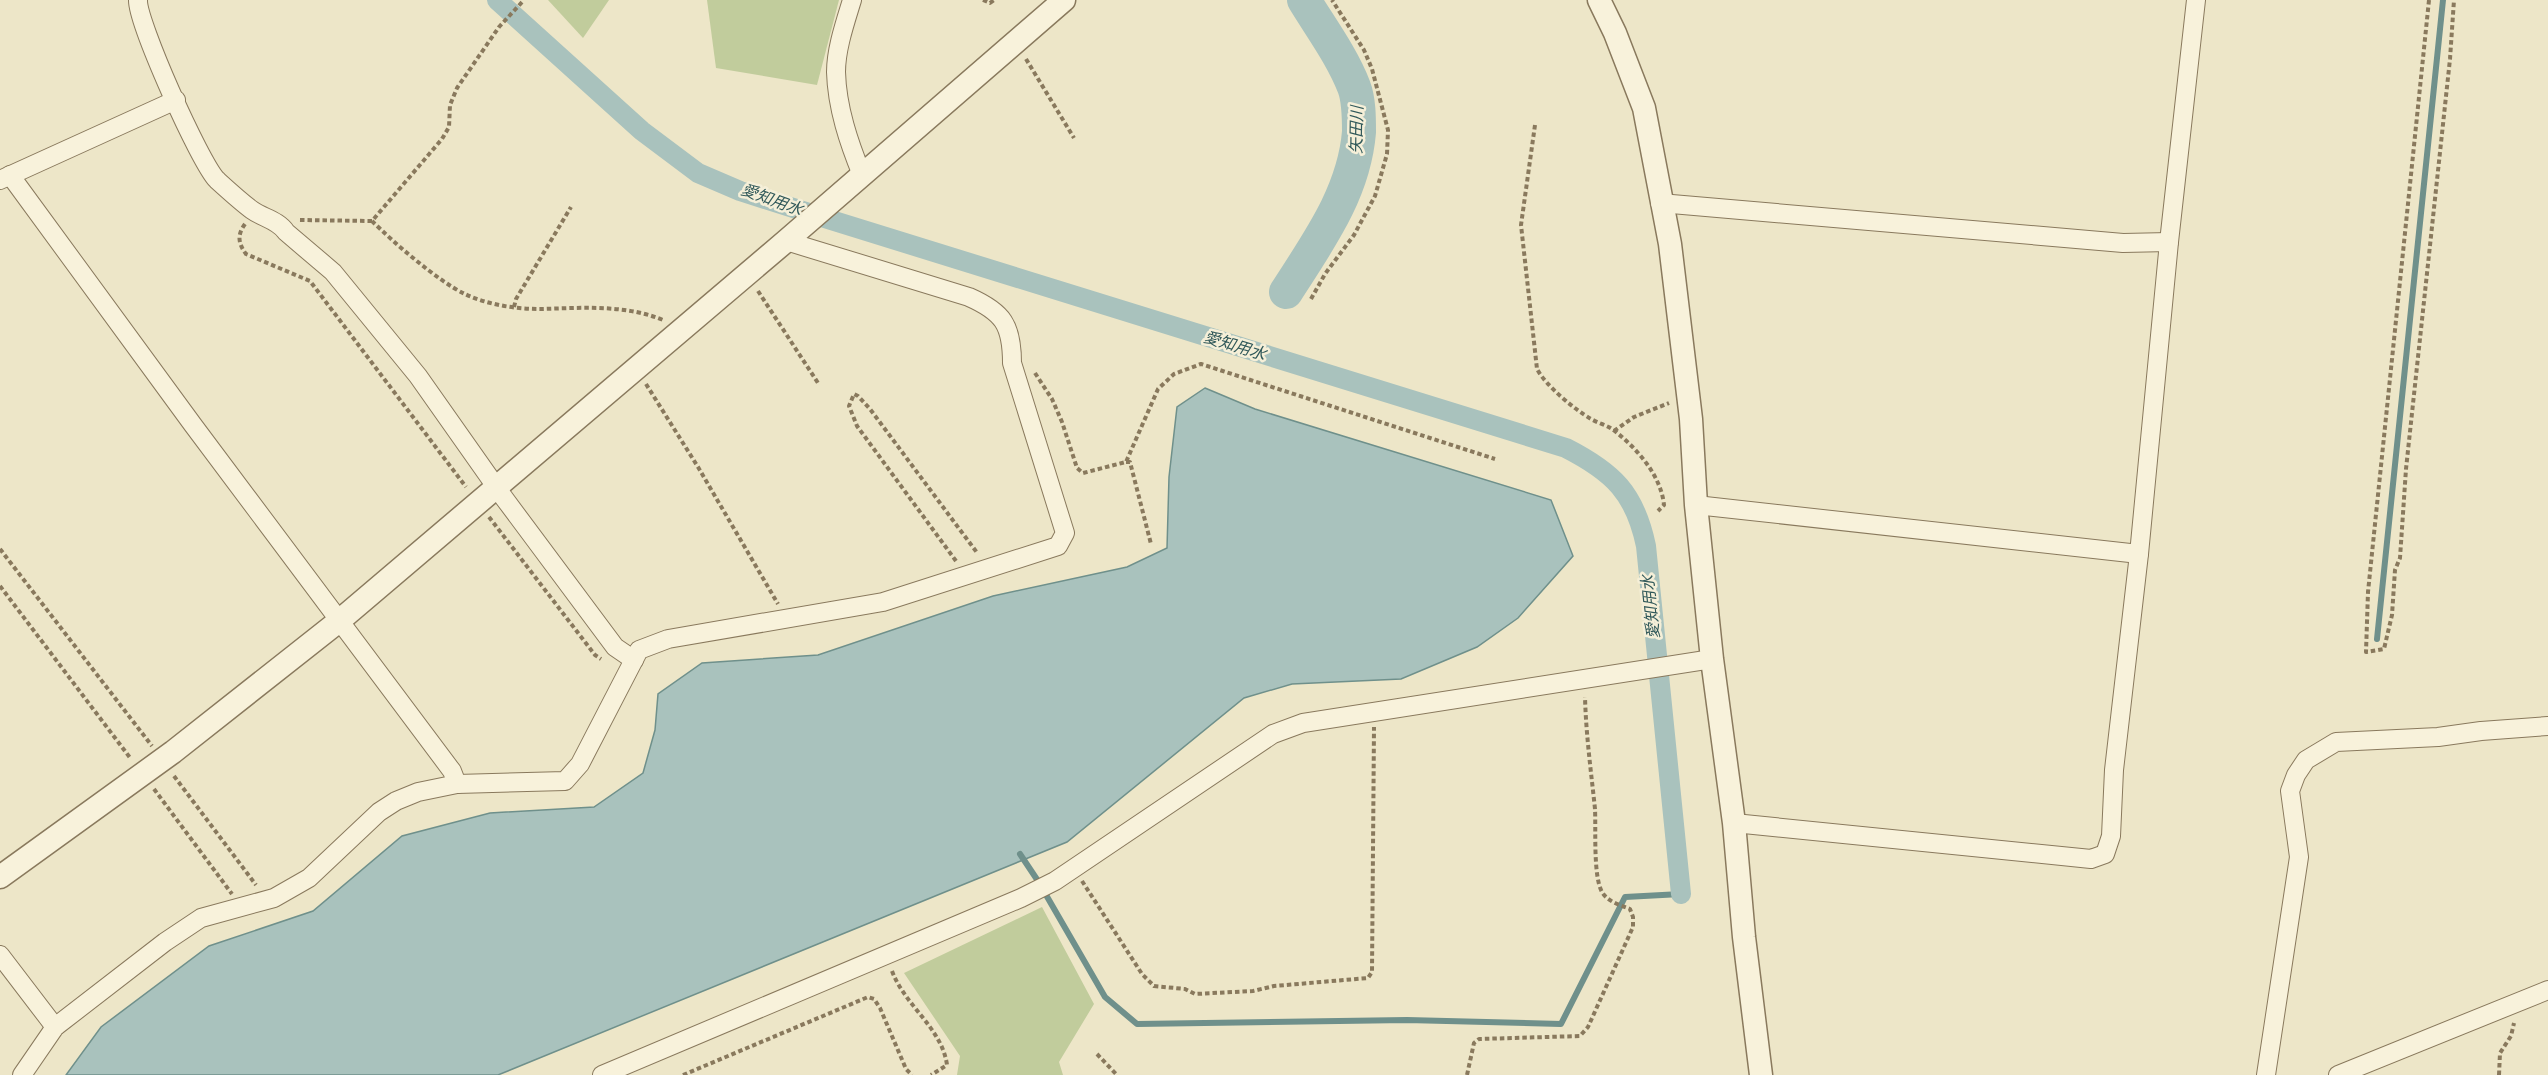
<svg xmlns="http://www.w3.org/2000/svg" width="2548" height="1075" font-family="'Crimson Pro','Noto Sans JP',serif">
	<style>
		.green { fill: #c1cc9c }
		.water { fill: #a9c2bd; stroke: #6f908b; stroke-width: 1.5 }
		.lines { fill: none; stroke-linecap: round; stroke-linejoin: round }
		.stream { stroke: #6f908b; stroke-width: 6 }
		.canal { stroke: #a9c2bd; stroke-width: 20 }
		.river { stroke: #a9c2bd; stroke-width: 34 }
		.minor-casing { stroke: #89795d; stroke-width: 20 }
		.tertiary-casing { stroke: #89795d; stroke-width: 25 }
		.path { stroke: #89795d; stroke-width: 4; stroke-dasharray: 4.5 3; stroke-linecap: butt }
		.minor { stroke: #f8f2db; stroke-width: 18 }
		.tertiary { stroke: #f8f2db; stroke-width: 22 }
		.labels { text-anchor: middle; stroke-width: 5; stroke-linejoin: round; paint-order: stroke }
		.water-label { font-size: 16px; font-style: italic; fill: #305859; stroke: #f5efd8 }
	</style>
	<rect width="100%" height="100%" fill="#ede6c8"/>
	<g class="green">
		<polygon points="548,0 609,0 583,38"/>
		<polygon points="707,0 839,0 817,85 716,68"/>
		<polygon points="1042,907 1094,1004 1059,1062 1063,1075 957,1075 960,1056 904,973"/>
	</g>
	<polygon class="water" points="1205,388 1255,409 1551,500 1573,556 1518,618 1477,647 1401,679 1292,684 1244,698 1067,842 498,1075 66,1075 101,1027 209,946 313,911 402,836 490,813 594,807 643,773 655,730 658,694 702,663 818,655 993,596 1127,567 1167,548 1169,477 1177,407"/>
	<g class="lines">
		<g class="stream">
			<polyline points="2377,639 2443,0"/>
			<polyline points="1020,854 1038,881 1105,997 1137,1024 1407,1020 1561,1024 1625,897 1681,894"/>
		</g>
		<path class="canal" d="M497,0L642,131L698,173L740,191L831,220L1566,448C1613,472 1635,493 1646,546L1681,894"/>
		<path class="river" d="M1286,292C1318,242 1354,193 1359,132C1359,118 1359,100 1354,87C1342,56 1321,28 1304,0"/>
		<g class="minor-casing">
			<g id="minor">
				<path d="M138,0C137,22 200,163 217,180C228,190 240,201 252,210C263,218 278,220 286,232L333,272L418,376L504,498L615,647L634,660"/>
				<path d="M852,0C845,23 836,49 836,72C837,108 849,143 862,175"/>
				<polyline points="10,175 193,425 452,771 457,784"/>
				<polyline points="0,180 176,100"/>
				<polyline points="1660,203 2123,243 2169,242"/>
				<polyline points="1696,505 2139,554"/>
				<polyline points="1734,823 2091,859 2105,854 2111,836 2114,770 2139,554 2169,242 2196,0"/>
				<polyline points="0,955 55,1027"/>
				<path d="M22,1075L55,1027L165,942L201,918L274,898L309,878L379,812L396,801L418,792L457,784L565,781L580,764L639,650L668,639L883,602L1058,546L1065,533L1012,363C1012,325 1003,312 969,297L786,241"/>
				<polyline points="602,1075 1021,898 1055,881 1273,734 1303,723 1712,659"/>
				<polyline points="2266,1075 2299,857 2290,791 2296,775 2306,760 2336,742 2438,737 2481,731 2548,726"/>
				<polyline points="2338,1075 2548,990"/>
			</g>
		</g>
		<g class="tertiary-casing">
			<g id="tertiary">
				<polyline points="1599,0 1615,33 1644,108 1670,244 1691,419 1696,505 1712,659 1734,823 1744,937 1761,1075"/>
				<polyline points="0,877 173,752 339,621 786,241 1064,0"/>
			</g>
		</g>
		<g class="path">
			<polyline points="983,0 990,3 994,0"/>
			<polyline points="2429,0 2368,592 2366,652 2384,649 2392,615 2395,570 2400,558 2406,469 2450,59 2454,0"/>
			<polyline points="1026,59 1074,138"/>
			<path d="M1535,125L1521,225L1537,369C1546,386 1574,409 1591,419C1598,423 1606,425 1612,429C1636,447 1661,475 1664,505L1658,511"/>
			<polyline points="300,220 372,221 442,139 449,127 450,105 457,88 499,27 524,0"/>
			<path d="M372,221C393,242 439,282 465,294C488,305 516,309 541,309C581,308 624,304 663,320"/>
			<path d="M245,224C237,235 238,243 246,254L310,281L466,487"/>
			<polyline points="758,291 818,383"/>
			<polyline points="1311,299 1325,274 1354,235 1375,196 1387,154 1388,130 1372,69 1364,50 1332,0"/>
			<polyline points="514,307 516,299 571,207"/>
			<polyline points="1035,373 1052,399 1062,422 1077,468 1083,473 1126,462 1158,389 1174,374 1201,364 1495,459"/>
			<polyline points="646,384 698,467 778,604"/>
			<polyline points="1614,431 1634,417 1669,403"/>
			<polyline points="1126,462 1130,462 1151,544"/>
			<polyline points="489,517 595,655 601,659"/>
			<polyline points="0,549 152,746"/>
			<polyline points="956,561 857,426 849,406 854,394 858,396 870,409 978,554"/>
			<polyline points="0,586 131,759"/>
			<polyline points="174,776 256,885"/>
			<polyline points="154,789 232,894"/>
			<polyline points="1082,881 1142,974 1154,986 1185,989 1195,994 1253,991 1274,986 1368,978 1372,972 1374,727"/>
			<path d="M892,971C905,1006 942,1028 947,1065L931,1075"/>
			<polyline points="1097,1054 1117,1075"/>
			<polyline points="683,1075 868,997 874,999 880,1008 906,1069 912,1075"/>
			<path d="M1467,1075L1474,1043L1479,1039L1580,1036L1588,1027L1633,927V917L1630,909C1620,905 1608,902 1602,892C1593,876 1596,829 1595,809C1591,771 1586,735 1585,697"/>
			<polyline points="2499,1075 2500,1053 2511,1036 2514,1023"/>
		</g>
		<use href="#minor" class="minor"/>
		<use href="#tertiary" class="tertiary"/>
	</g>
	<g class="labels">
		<g class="water-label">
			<text transform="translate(1356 130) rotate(-89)" y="6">矢田川</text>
			<text transform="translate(772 199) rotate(20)" y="6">愛知用水</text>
			<text transform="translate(1235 345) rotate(17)" y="6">愛知用水</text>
			<text transform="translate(1650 607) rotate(-96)" y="6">愛知用水</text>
		</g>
	</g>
</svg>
